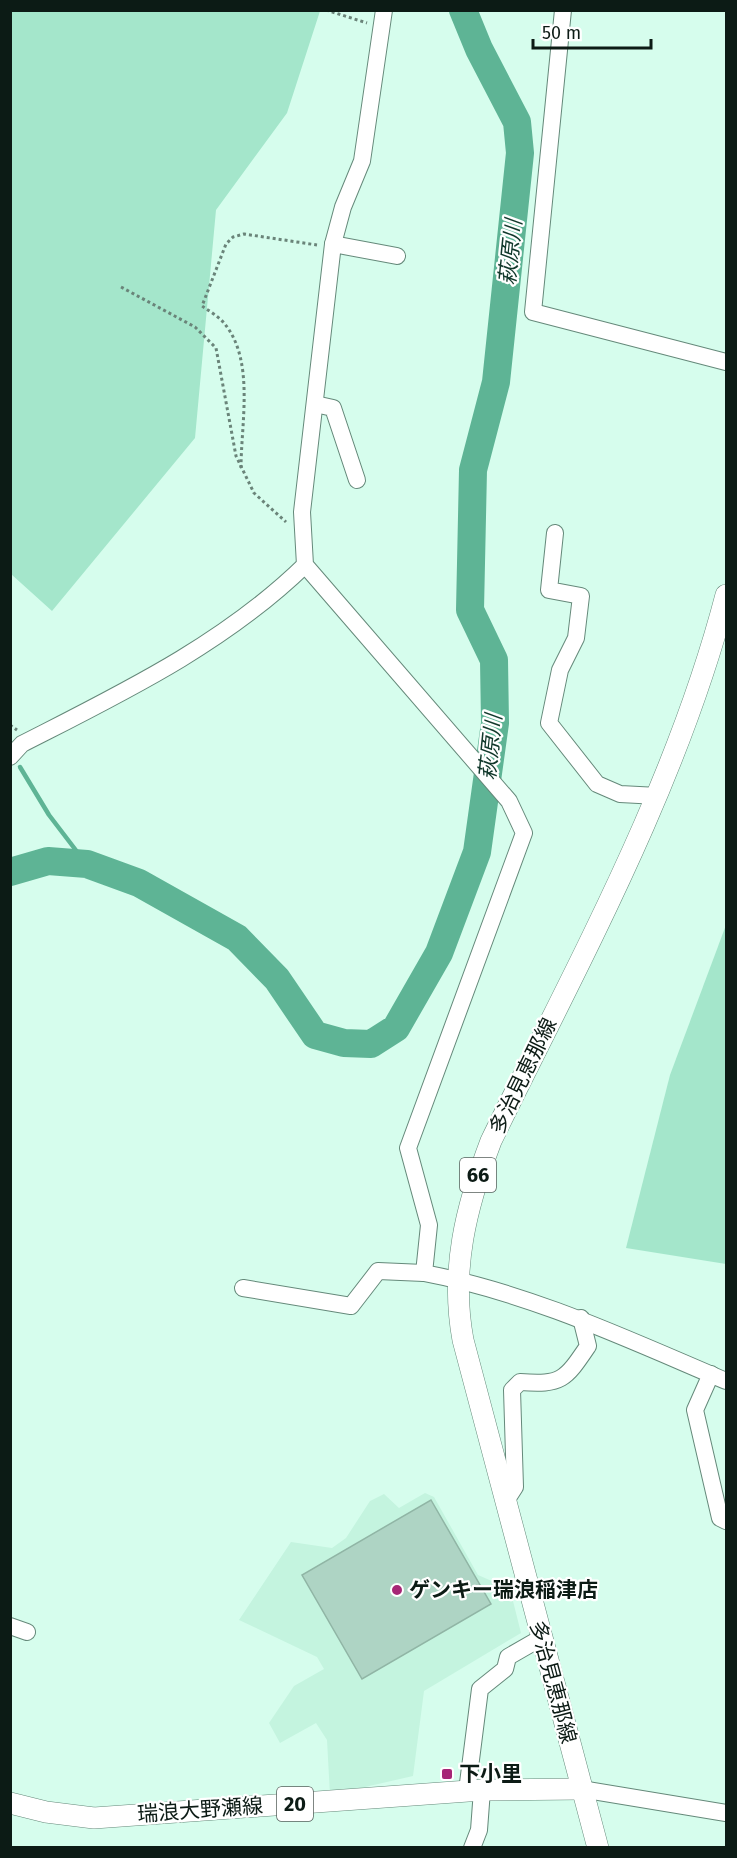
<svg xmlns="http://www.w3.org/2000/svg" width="737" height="1858" font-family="'Fira Sans','Noto Sans JP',sans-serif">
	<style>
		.built { fill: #c4f4df }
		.green { fill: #a4e6cb }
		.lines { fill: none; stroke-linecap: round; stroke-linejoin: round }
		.stream { stroke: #5eb495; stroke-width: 4.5 }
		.river { stroke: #5eb495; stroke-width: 28 }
		.building { fill: #aed4c4; stroke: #90b5a5; stroke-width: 1.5 }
		.minor-casing { stroke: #65897a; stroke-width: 18 }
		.major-casing { stroke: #65897a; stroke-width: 22 }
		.path { stroke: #6a8479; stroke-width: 3; stroke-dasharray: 3 3; stroke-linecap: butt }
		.minor { stroke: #fff; stroke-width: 16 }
		.major { stroke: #fff; stroke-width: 21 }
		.poi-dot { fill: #a62676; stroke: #fff; stroke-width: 2 }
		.labels { text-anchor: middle; stroke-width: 4.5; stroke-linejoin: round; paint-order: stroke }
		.shield { fill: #fff; stroke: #555f5b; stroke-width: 1.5 }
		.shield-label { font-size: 20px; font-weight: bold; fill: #0c1b15 }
		.street-label { font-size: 21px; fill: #0c1b15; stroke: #fff }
		.poi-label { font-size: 21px; font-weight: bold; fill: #0c1b15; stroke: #fff; text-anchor: start }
		.water-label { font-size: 22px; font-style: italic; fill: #11382b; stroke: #fff }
	</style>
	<rect width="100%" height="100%" fill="#d6fded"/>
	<polygon class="built" points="425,1493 434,1497 478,1575 510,1589 521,1633 424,1691 413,1776 330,1795 327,1740 316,1723 280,1743 269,1723 294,1686 324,1669 317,1657 239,1620 291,1542 332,1548 346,1538 370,1501 384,1494 399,1508"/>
	<g class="green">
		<polygon points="11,10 320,11 287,113 216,210 195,438 52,611 11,574"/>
		<polygon points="726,925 726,1264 626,1248 670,1075"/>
	</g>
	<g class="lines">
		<polyline class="stream" points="20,767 49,815 78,853 78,863"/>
		<polyline class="river" points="10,872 48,861 87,864 139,883 237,938 277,979 315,1035 344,1043 371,1044 396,1028 439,953 477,852 495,723 494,660 470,610 473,470 496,382 520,153 517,122 479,49 463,10"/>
	</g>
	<polygon class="building" points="431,1500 491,1604 362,1679 302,1575"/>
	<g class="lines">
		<g class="minor-casing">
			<g id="minor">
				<path d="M384,10L362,161L343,207L333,244L302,512L305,565L509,801L524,833L408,1148L429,1225L424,1273C530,1293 627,1339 726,1381"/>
				<polyline points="563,10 533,312 726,362"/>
				<polyline points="333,244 397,256"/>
				<polyline points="315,404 333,408 357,480"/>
				<polyline points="555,533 549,590 581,596 576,638 560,670 549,723 597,784 620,794 658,796"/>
				<path d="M10,757L22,744C122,693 224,644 305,565"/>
				<polyline points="243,1288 351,1306 378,1271 424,1273"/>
				<polyline points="711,1374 695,1410 720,1518 726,1521"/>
				<path d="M506,1501L515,1487L512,1390L520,1382C562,1385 565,1380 588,1346L581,1318"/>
				<polyline points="10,1626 27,1632"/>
				<polyline points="581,1789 726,1813"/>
				<polyline points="467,1791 480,1689 505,1669 508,1657 541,1638"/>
				<polyline points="472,1848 479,1830 482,1790"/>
			</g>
		</g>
		<g class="major-casing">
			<g id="major">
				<polyline points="10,1803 46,1812 94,1818 482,1790 581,1789"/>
				<path d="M598,1848L463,1340C450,1270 466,1207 491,1141C578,963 676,787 726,595"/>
			</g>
		</g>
		<g class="path">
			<polyline points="326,10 367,23"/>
			<polyline points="121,287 195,327 216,348 236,456 254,493 286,522"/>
			<path d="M241,468C241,423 255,360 224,323C218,316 209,311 202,306L226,244L233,237L244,234L317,245"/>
			<polyline points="10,725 17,730"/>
		</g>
		<use href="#minor" class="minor"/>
		<use href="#major" class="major"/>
	</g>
	<g class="poi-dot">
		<circle cx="397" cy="1590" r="6"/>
		<rect x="441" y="1768" width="12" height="12" rx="3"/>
	</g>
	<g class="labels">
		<g class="shield">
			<rect x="460" y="1158" width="36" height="34" rx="4.5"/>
			<rect x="277" y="1787" width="36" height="34" rx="4.5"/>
		</g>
		<g class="shield-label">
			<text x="478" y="1182">66</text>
			<text x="295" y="1811">20</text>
		</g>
		<g class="street-label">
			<text transform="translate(523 1076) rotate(-64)" y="7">多治見恵那線</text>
			<text transform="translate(553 1682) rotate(75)" y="7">多治見恵那線</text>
			<text transform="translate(200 1810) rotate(-4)" y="7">瑞浪大野瀬線</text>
		</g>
		<g class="poi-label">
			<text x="409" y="1597">ゲンキー瑞浪稲津店</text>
			<text x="459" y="1781">下小里</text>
		</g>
		<g class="water-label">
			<text transform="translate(510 252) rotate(-84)" y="8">萩原川</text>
			<text transform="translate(490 747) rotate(-84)" y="8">萩原川</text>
		</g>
	</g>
	<rect width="737" height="1858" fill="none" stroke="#0c1b15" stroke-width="24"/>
	<path d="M533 39v9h118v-9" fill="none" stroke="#0c1b15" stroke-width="3"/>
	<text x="542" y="39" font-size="18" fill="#0c1b15" stroke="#ffffff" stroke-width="4.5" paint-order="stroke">50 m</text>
</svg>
